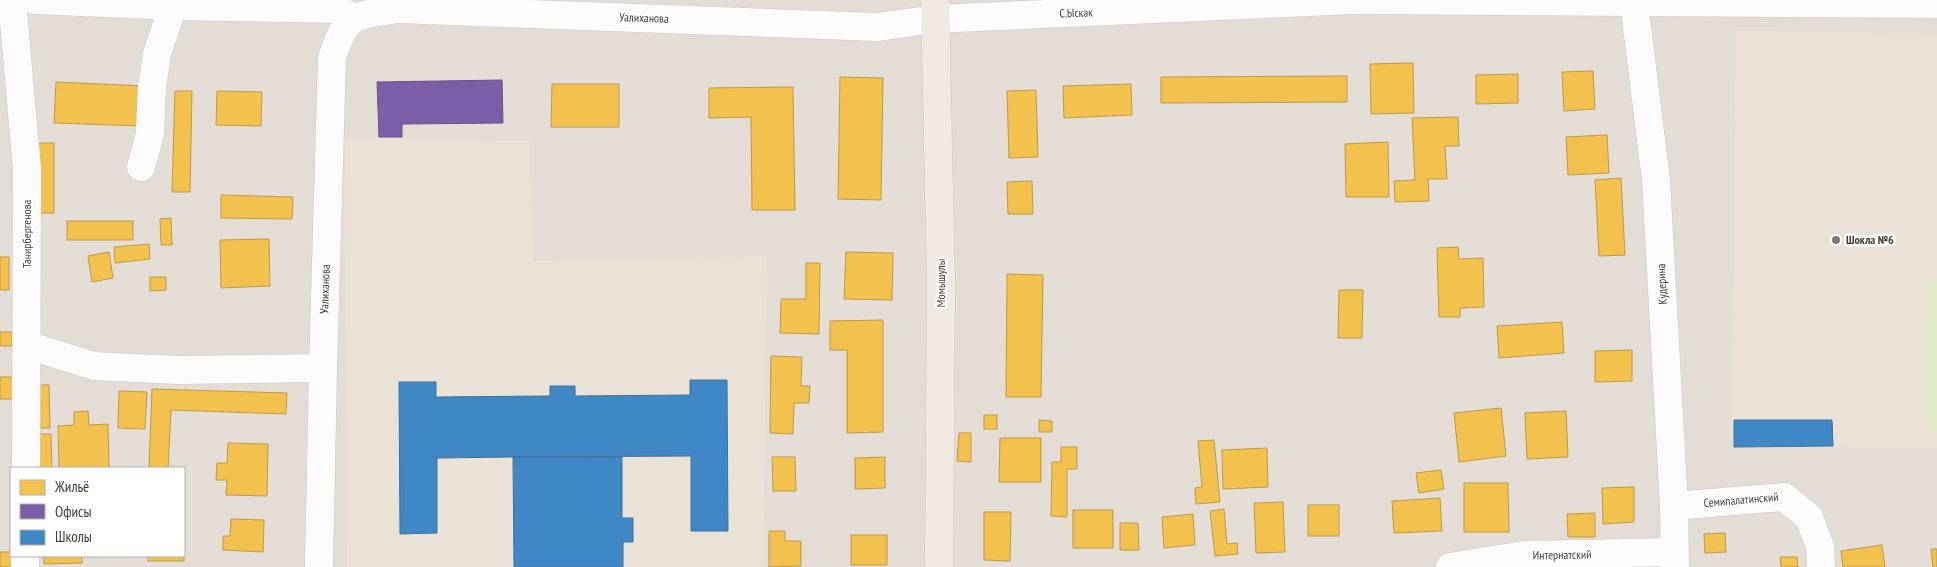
<svg xmlns="http://www.w3.org/2000/svg" width="1937" height="567" font-family="'PT Sans Narrow',sans-serif">
	<style>
		.residential { fill: #e4ddd5; fill-rule: evenodd }
		.education { fill: #ebe2d7 }
		.green { fill: #e2eac6 }
		.homes { fill: #f2c14e; stroke: #be9946 }
		.offices { fill: #7b5ea7; stroke: #6b5484 }
		.schools { fill: #3f88c5; stroke: #41719a }
		.lines { fill: none; stroke-linecap: round; stroke-linejoin: round }
		.minor-casing { stroke: #ccc8c4; stroke-width: 29 }
		.major-casing { stroke: #d3c5b5; stroke-width: 29 }
		.minor { stroke: #fdfcfc; stroke-width: 28 }
		.major { stroke: #f1eae2; stroke-width: 28 }
		.poi-dot { fill: #827a73; stroke: #fff; stroke-width: 2 }
		.labels { text-anchor: middle; stroke-width: 5; stroke-linejoin: round; paint-order: stroke }
		.street-label { font-size: 12px; fill: #463c34; stroke: #fff }
		.poi-label { font-size: 12px; font-weight: bold; fill: #463c34; stroke: #fff; text-anchor: start }
	</style>
	<rect width="100%" height="100%" fill="#f0ece8"/>
	<path class="residential" d="M0,0H1937V567H0ZM11,468H184V556H11Z"/>
	<g class="education">
		<polygon points="1736,31 1937,33 1937,448 1732,447"/>
		<polygon points="345,139 529,141 533,261 767,256 763,567 347,567"/>
	</g>
	<polygon class="green" points="1927,280 1937,280 1937,430 1926,430"/>
	<g class="homes">
		<polygon points="1413,63 1414,113 1371,114 1370,64"/>
		<polygon points="1593,71 1595,109 1564,111 1562,72"/>
		<polygon points="1518,74 1518,103 1476,104 1476,75"/>
		<polygon points="1347,76 1347,102 1161,103 1161,77"/>
		<polygon points="840,77 883,78 881,200 838,199"/>
		<polygon points="56,82 145,86 143,126 54,123"/>
		<polygon points="552,84 619,84 619,127 551,127"/>
		<polygon points="1131,84 1132,115 1064,118 1063,86"/>
		<polygon points="793,87 795,210 752,210 751,117 709,118 709,88"/>
		<polygon points="1036,90 1038,157 1009,158 1007,91"/>
		<polygon points="175,91 192,91 190,192 172,192"/>
		<polygon points="217,91 262,92 261,126 216,125"/>
		<polygon points="1458,117 1459,146 1445,146 1447,179 1428,179 1429,201 1395,202 1394,181 1415,180 1412,118"/>
		<polygon points="1607,135 1609,173 1568,175 1566,137"/>
		<polygon points="1388,142 1389,197 1346,197 1345,144"/>
		<rect x="35" y="143" width="19" height="70"/>
		<polygon points="1621,178 1625,255 1599,256 1595,180"/>
		<polygon points="1032,181 1033,214 1008,214 1007,182"/>
		<polygon points="221,195 293,197 292,219 221,218"/>
		<polygon points="171,218 172,245 161,245 160,219"/>
		<rect x="67" y="221" width="66" height="19"/>
		<polygon points="269,239 270,286 221,288 220,240"/>
		<polygon points="149,244 150,259 115,263 114,247"/>
		<polygon points="1458,247 1459,259 1483,258 1484,307 1460,308 1460,317 1439,317 1437,248"/>
		<polygon points="109,252 113,278 92,282 88,256"/>
		<polygon points="846,252 893,253 892,300 844,299"/>
		<rect x="0" y="257" width="9" height="33"/>
		<polygon points="806,263 820,263 819,334 780,333 781,299 806,299"/>
		<polygon points="1007,274 1043,275 1041,397 1006,397"/>
		<polygon points="150,277 166,277 166,290 150,291"/>
		<polygon points="1339,290 1363,290 1362,338 1338,338"/>
		<polygon points="883,320 883,432 847,433 847,350 830,350 830,321"/>
		<polygon points="1562,322 1564,353 1499,358 1497,326"/>
		<rect x="0" y="332" width="12" height="14"/>
		<polygon points="1632,350 1632,381 1595,382 1595,351"/>
		<polygon points="771,356 802,357 801,386 810,386 809,403 794,403 793,434 770,433"/>
		<polygon points="0,377 13,377 14,399 0,399"/>
		<polygon points="34,385 49,385 50,428 35,428"/>
		<polygon points="152,389 287,393 286,414 171,410 168,468 149,468"/>
		<polygon points="119,391 147,392 145,429 118,428"/>
		<polygon points="1501,408 1506,456 1459,462 1454,413"/>
		<polygon points="88,411 89,425 108,424 109,468 59,468 58,426 74,425 74,412"/>
		<polygon points="1566,411 1568,457 1527,459 1525,413"/>
		<rect x="984" y="415" width="13" height="14"/>
		<polygon points="1039,420 1052,421 1052,432 1039,432"/>
		<polygon points="959,433 971,433 971,462 957,461"/>
		<polygon points="36,434 51,434 52,468 37,468"/>
		<polygon points="1000,438 1041,438 1041,482 999,482"/>
		<polygon points="1214,440 1220,502 1196,504 1195,488 1202,487 1198,441"/>
		<polygon points="228,443 268,444 267,496 226,495 227,480 216,480 217,463 227,463"/>
		<polygon points="1061,447 1077,447 1077,469 1067,469 1067,517 1051,516 1052,462 1061,462"/>
		<polygon points="1267,448 1268,487 1223,489 1222,450"/>
		<polygon points="772,457 795,457 796,491 773,491"/>
		<polygon points="885,457 885,488 855,489 855,458"/>
		<polygon points="1441,470 1444,489 1419,493 1416,473"/>
		<polygon points="1464,483 1508,483 1509,532 1464,532"/>
		<polygon points="1634,487 1634,522 1603,524 1602,488"/>
		<polygon points="1440,498 1442,531 1394,533 1392,501"/>
		<polygon points="184,501 184,561 148,561 148,556 184,556"/>
		<polygon points="1283,502 1285,552 1256,553 1254,503"/>
		<rect x="1308" y="505" width="31" height="31"/>
		<polygon points="1224,509 1227,544 1237,543 1238,554 1215,556 1210,511"/>
		<rect x="1073" y="510" width="40" height="38"/>
		<polygon points="984,512 1011,512 1010,561 984,560"/>
		<polygon points="1595,513 1595,537 1568,537 1567,514"/>
		<polygon points="1193,514 1195,545 1164,548 1162,517"/>
		<polygon points="231,519 264,520 263,552 223,550 223,536 230,536"/>
		<polygon points="1120,523 1138,523 1139,550 1120,550"/>
		<polygon points="769,531 785,531 785,541 801,541 801,566 769,567"/>
		<polygon points="1725,533 1726,552 1705,553 1704,534"/>
		<rect x="851" y="535" width="36" height="30"/>
		<polygon points="1882,545 1885,567 1843,567 1841,551"/>
		<polygon points="1931,549 1937,549 1937,567 1933,567"/>
		<polygon points="0,552 11,552 14,567 0,567"/>
		<polygon points="44,556 82,556 82,563 44,564"/>
		<polygon points="1780,557 1797,557 1798,567 1781,567"/>
	</g>
	<polygon class="offices" points="502,80 503,123 402,124 402,137 379,137 377,82"/>
	<g class="schools">
		<polygon points="690,380 727,380 728,531 691,531 691,456 513,457 437,458 437,533 400,534 399,382 436,382 436,397 550,396 550,386 575,386 575,396 690,395"/>
		<polygon points="1734,420 1832,420 1833,446 1734,447"/>
		<polygon points="513,457 622,457 622,518 633,518 633,542 623,542 623,567 514,567"/>
	</g>
	<g class="lines">
		<g class="minor-casing">
			<g id="minor">
				<polyline points="12,0 27,169 26,468"/>
				<polyline points="35,0 173,6 337,9 353,17"/>
				<polyline points="1634,2 1656,180 1674,506 1675,567"/>
				<polyline points="141,167 150,134 152,87 157,54 173,6"/>
				<polyline points="27,345 94,366 177,370 323,368"/>
				<polyline points="1674,506 1784,497 1809,517 1820,547 1821,567"/>
				<polyline points="25,567 25,556"/>
				<path d="M319,567L323,368L332,58C346,13 354,16 398,9L878,27L934,19L1355,0L1937,4"/>
				<polyline points="1450,567 1524,555 1674,552"/>
			</g>
		</g>
		<g class="major-casing">
			<polyline id="major" points="935,0 941,284 939,567"/>
		</g>
		<use href="#minor" class="minor"/>
		<use href="#major" class="major"/>
	</g>
	<circle class="poi-dot" cx="1836" cy="240" r="5"/>
	<g class="labels">
		<g class="street-label">
			<text transform="translate(1076 13) rotate(-2)" y="4">С.Ыскак</text>
			<text transform="translate(644 18) rotate(2)" y="4">Уалиханова</text>
			<text transform="translate(27 234) rotate(-90)" y="4">Танирбергенова</text>
			<text transform="translate(941 283) rotate(-90)" y="4">Момышулы</text>
			<text transform="translate(1662 284) rotate(-93)" y="4">Кудерина</text>
			<text transform="translate(325 289) rotate(-88)" y="4">Уалиханова</text>
			<text transform="translate(1741 500) rotate(-5)" y="4">Семипалатинский</text>
			<text transform="translate(1562 555) rotate(-1)" y="4">Интернатский</text>
		</g>
		<g class="poi-label">
			<text x="1846" y="244">Шокла №6</text>
		</g>
	</g>
	<rect x="10" y="467" width="175" height="90" fill="#ffffff" stroke="#b5b1ae"/>
	<rect x="20" y="480" width="25" height="15" fill="#f2c14e" stroke="#b5b1ae"/>
	<text x="55" y="492" font-size="15" fill="#463c34">Жильё</text>
	<rect x="20" y="504" width="25" height="15" fill="#7b5ea7" stroke="#b5b1ae"/>
	<text x="55" y="517" font-size="15" fill="#463c34">Офисы</text>
	<rect x="20" y="530" width="25" height="15" fill="#3f88c5" stroke="#b5b1ae"/>
	<text x="55" y="542" font-size="15" fill="#463c34">Школы</text>
</svg>
